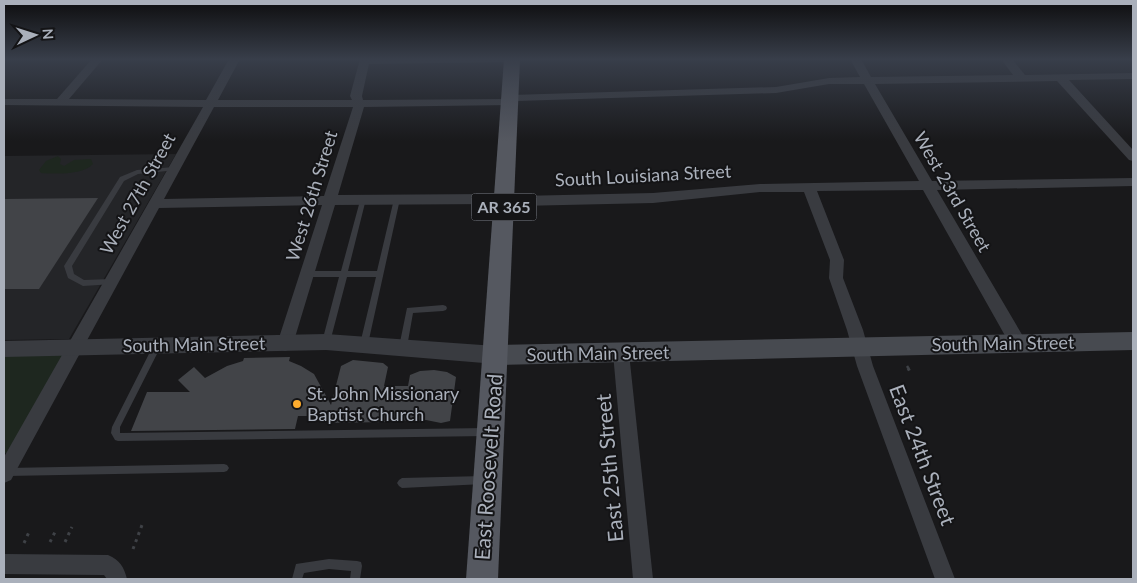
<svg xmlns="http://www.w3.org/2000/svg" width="1137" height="583" font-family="Lato,sans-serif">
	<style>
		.built { fill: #242528 }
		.green { fill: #1e271f }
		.building { fill: #424448 }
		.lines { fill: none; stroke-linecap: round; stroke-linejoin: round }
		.path-far1 { stroke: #3f4247; stroke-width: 2.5; stroke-dasharray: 2.5 4; stroke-linecap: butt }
		.path { stroke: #3f4247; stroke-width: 3; stroke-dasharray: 3 4.5; stroke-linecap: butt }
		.service { fill: #393b40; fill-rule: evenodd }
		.minor { fill: #393b40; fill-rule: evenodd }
		.tertiary { fill: #393b40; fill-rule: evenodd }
		.secondary { fill: #474a50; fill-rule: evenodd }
		.primary { fill: #555860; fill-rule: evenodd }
		.poi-dot { fill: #feac2e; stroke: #141416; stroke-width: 2 }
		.labels { text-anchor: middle; stroke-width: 4; stroke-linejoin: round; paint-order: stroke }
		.shield { fill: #141416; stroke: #7d818a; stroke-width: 1 }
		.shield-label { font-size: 16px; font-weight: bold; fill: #aab0bb }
		.street-label { font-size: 18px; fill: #aab0bb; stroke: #141416 }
		.poi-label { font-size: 18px; fill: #aab0bb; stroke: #141416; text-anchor: start }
		.near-street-label { font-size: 21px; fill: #aab0bb; stroke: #141416 }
	</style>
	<rect width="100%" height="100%" fill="#19191b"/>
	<polygon class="built" points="176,154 69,339 4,340 4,156"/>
	<g class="green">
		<path d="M58,156L61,159L60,164L64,166L74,160L91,159L93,164C83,175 56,174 41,173L39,170L46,161Z"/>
		<polygon points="75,347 16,453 4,453 4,349"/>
	</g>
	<g class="building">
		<polygon points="98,198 39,289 4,289 4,199"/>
		<polygon points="290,357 289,361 301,366 314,374 331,405 341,366 353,360 383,363 388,367 384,386 408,386 410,375 420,371 434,370 447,372 456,377 450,421 441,423 426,420 412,422 388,417 387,422 326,423 321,416 298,416 295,429 131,431 147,392 190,392 178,380 194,367 205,378 227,366 243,361 244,358"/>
	</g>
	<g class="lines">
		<polyline class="path-far1" points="907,366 909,369"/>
		<g class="path">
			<polyline points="908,368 910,372"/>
			<polyline points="50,542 56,530"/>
			<polyline points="65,542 72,527"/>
			<polyline points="24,543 30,530"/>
			<polyline points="133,549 142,525"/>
		</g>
		<g class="service">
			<polygon points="512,59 515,61 514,62 365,64 362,62 365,60"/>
			<polygon points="174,167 177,169 176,170 138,174 124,181 72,266 74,274 84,280 111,279 115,282 114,284 83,286 68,278 64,266 120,177 137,170"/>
			<polygon points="361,197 363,197 366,199 348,271 377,271 394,199 397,197 400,199 368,344 367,346 364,347 361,346 360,344 376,277 347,277 330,342 329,344 326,345 323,344 322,342 339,277 307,277 303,274 307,271 341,271"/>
			<polygon points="443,305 446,306 447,308 446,310 443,311 413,313 407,347 406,349 403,350 400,349 399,347 407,308"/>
			<polygon points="157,343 160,344 161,346 120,427 120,433 487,428 490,429 491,432 490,435 487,436 118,441 115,440 111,433 112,427 154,344"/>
			<polygon points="224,464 227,465 229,468 227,471 224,472 7,476 4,475 4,469 7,468"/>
			<polygon points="484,476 487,477 489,480 487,483 484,484 402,488 399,486 397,483 399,480 402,478"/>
			<polygon points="329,559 357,561 361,562 362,566 360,579 350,579 351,571 329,569 304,573 302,579 292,579 296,564"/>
		</g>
		<g class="minor">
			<path d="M92,59H103L69,99L206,100L229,59H240L218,100H352L350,96L360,59H370L362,96L363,100L506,99L507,96L511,95L776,87L829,78L860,77L850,59H861L871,77L1013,75L1001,59H1012L1025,75L1133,73V79L1069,80L1133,150V161L1129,160L1057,81L875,84L932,181L1133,178V186L937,190L1024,338L1026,343L1024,348L1018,350L1012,348L923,190L817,191L844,260L843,278L863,330L873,366L955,579H935L857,366L847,330L829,278L830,260L804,192H760L653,203L519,206L491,204L335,205L293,344L291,349L285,351L279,349L277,344L322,205L159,208L11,480L4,483V457L203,107L4,105V99H57ZM829,84H864L919,181L760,184L653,193L519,196L491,194L338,195L364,107L511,105L515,104L516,101L776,93ZM214,107H353L324,196L164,199Z"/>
			<polygon points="621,346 627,348 629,353 653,579 633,579 613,353 615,348"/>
			<path d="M4,554L108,555C120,560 124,567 127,579H107L104,575L4,574Z"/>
		</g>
		<polygon class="tertiary" points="326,334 496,346 503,349 506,355 503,361 496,364 326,350 4,357 4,341"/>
		<polygon class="secondary" points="1133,332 1133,350 496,365 488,362 485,355 488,348 496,345"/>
		<polygon class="primary" points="504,59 520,59 498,579 466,579"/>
	</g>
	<linearGradient id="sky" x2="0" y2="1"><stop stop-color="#0e0e0f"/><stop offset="0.42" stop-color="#383e4a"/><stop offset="1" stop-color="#383e4a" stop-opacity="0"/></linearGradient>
	<rect width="1137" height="141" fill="url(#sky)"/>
	<circle class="poi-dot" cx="297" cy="404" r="5"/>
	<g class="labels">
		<rect class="shield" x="471.5" y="193.5" width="65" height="27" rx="4"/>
		<g class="shield-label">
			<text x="504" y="213">AR 365</text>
		</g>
		<g class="street-label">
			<text transform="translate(643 176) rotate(-3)" y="6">South Louisiana Street</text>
			<text transform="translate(952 192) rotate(60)" y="6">West 23rd Street</text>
			<text transform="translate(138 194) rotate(-61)" y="6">West 27th Street</text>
			<text transform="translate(312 196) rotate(-73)" y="6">West 26th Street</text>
			<text transform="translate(1003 344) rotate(-1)" y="6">South Main Street</text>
			<text transform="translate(194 345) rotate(-1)" y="6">South Main Street</text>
			<text transform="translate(598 354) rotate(-1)" y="6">South Main Street</text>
		</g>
		<g class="poi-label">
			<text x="307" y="400">St. John Missionary<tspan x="307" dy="21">Baptist Church</tspan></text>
		</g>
		<g class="near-street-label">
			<text transform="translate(922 455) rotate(69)" y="7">East 24th Street</text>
			<text transform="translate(489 467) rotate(-86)" y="7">East Roosevelt Road</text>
			<text transform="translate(610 468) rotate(-95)" y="7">East 25th Street</text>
		</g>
	</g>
	<rect width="1137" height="583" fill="none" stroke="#aab0bb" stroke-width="10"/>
	<g transform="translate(35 35) rotate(86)" stroke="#141416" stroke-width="4" paint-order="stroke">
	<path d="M0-4L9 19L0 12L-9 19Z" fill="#aab0bb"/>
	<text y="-8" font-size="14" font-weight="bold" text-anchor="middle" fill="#aab0bb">N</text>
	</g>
</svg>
